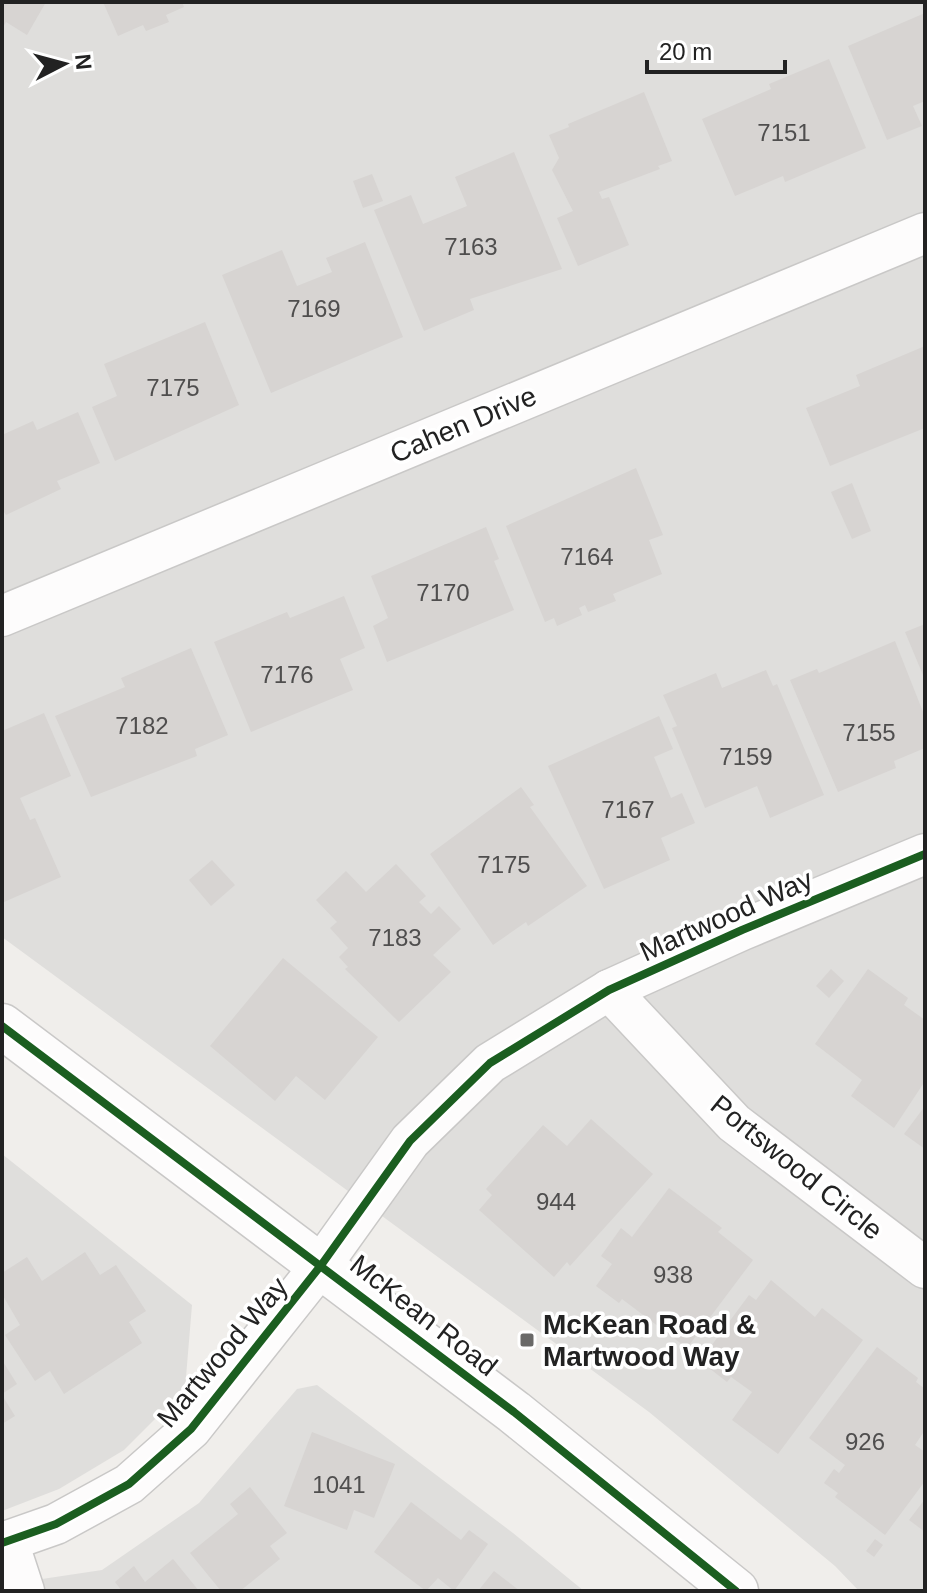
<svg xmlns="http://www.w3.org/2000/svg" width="927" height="1593" font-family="Arial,sans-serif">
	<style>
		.residential { fill: #dfdedc }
		.building { fill: #d7d4d2 }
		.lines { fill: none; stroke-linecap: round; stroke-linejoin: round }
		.minor-casing { stroke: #c9c8c7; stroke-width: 43 }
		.tertiary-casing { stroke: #c9c8c7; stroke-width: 47 }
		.minor { stroke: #fdfcfc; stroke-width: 40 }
		.tertiary { stroke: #fdfcfc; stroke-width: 44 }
		.cycleway-casing { stroke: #fff; stroke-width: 13 }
		.cycleway { stroke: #1b5e20; stroke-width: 8 }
		.poi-dot { fill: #6a6968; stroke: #fff; stroke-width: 3 }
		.labels { text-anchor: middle; stroke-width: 7; stroke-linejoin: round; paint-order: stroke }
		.number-label { font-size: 24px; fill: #4f4e4e }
		.street-label { font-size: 28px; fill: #222; stroke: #fff }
		.poi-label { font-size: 28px; font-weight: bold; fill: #222; stroke: #fff; text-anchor: start }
	</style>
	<rect width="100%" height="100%" fill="#f0eeeb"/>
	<g class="residential">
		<polygon points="2,2 925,2 925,1591 859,1591 835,1566 649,1412 2,937"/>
		<polygon points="2,1154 192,1305 185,1389 124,1450 59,1489 2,1511"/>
		<polygon points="317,1385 513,1533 584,1591 2,1591 2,1585 102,1570 199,1503 297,1389"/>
	</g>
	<g class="building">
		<polygon points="2,2 46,2 27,35 6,22 2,29"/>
		<polygon points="103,2 182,2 184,7 166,15 169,22 146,31 143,25 118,36"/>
		<polygon points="925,13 925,101 913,106 922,126 887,140 848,46"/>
		<polygon points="829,59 866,148 785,182 783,176 735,196 702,119 771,89 769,84"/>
		<polygon points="644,92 672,161 658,166 660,169 599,192 602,199 609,197 629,245 578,266 557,218 573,211 552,170 559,158 549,135 569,127 568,124"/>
		<polygon points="514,152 562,269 470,299 474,310 424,331 374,210 411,195 423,224 467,206 455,177"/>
		<polygon points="372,174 383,201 363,208 353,181"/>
		<polygon points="365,242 403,337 271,393 222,275 282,250 297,286 332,272 326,258"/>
		<polygon points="205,322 239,405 115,461 92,407 117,396 104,364"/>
		<polygon points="925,346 925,428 830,466 806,408 860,386 856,375"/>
		<polygon points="78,412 100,463 57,481 61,489 6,515 2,509 2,435 33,421 37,430"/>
		<polygon points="636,468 663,535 649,540 662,574 613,594 616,601 588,612 585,605 579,608 582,615 557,626 554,618 545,622 506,526"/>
		<polygon points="852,483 871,531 852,539 831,492"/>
		<polygon points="486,527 499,559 494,561 514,610 387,662 373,626 388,618 371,576"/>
		<polygon points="344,596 365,648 340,659 353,690 251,732 214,642 287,612 290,618"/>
		<polygon points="925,624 925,680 905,632"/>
		<polygon points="895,641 925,717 925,748 894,761 896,768 838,792 790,680 817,669 819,673"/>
		<polygon points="191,648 228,735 195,749 197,756 91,797 55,716 125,687 121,678"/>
		<polygon points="766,670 773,686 777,684 824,795 770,818 757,786 705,808 672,728 677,726 663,695 716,673 722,688"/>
		<polygon points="44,713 71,776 20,798 30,820 35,818 61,877 4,902 2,731"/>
		<polygon points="659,716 673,749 654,757 671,798 682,793 695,823 661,838 670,860 604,889 548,766"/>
		<polygon points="521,787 534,805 530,807 587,886 528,926 526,922 493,945 430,854"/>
		<polygon points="212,860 235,885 211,906 189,880"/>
		<polygon points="396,864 426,896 419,902 431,914 439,906 461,929 433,955 451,972 399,1022 345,969 348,967 339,957 348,948 330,928 337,922 316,900 346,871 366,892"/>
		<polygon points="283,958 378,1037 325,1100 296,1076 275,1101 210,1046"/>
		<polygon points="831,969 844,981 829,998 816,986"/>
		<polygon points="868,969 908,998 904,1005 925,1020 925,1081 894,1128 851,1096 862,1080 815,1044"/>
		<polygon points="925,1106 925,1149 904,1134"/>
		<polygon points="591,1119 653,1174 570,1266 567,1262 554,1277 479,1210 492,1195 486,1189 543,1125 567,1146"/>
		<polygon points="669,1188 722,1228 718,1232 753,1260 687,1348 622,1299 619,1303 596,1286 612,1264 601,1256 621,1228 632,1237"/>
		<polygon points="85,1252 100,1275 116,1265 146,1311 129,1322 142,1343 64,1394 50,1371 35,1381 5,1335 20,1325 2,1294 2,1273 27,1257 42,1281"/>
		<polygon points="771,1280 815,1317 822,1308 863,1340 778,1454 732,1420 752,1392 731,1377 727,1382 700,1361 749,1295 756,1300"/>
		<polygon points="877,1347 918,1378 916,1382 925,1389 925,1435 923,1433 915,1445 925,1452 925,1481 885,1535 835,1497 838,1493 824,1483 834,1469 839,1473 845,1465 809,1438"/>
		<polygon points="2,1360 17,1384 2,1394"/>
		<polygon points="2,1395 15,1416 2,1424"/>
		<polygon points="312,1432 395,1464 374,1518 354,1510 347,1530 284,1506"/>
		<polygon points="250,1487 287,1533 270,1546 280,1559 240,1591 221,1591 190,1553 238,1514 230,1504"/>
		<polygon points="925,1499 925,1532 909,1520"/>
		<polygon points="411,1502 461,1540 469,1530 488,1544 454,1591 438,1578 426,1591 374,1552"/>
		<polygon points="875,1539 883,1545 874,1557 866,1551"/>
		<polygon points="173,1559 199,1591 122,1591 115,1582 134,1566 145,1582"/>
		<polygon points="494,1571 520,1591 478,1591"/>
	</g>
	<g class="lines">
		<g class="minor-casing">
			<g id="minor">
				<polyline points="2,616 925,233"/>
				<polyline points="609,990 734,1123 925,1268"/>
				<polyline points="8,1542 24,1591"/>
				<polyline points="2,1543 56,1524 129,1484 191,1429 322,1264 410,1141 490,1063 609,990 742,930 925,854"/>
			</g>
		</g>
		<g class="tertiary-casing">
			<polyline id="tertiary" points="2,1026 514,1412 736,1591"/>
		</g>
		<use href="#minor" class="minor"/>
		<use href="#tertiary" class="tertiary"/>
		<g class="cycleway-casing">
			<g id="cycleway">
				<polyline points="2,1026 514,1412 736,1591"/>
				<polyline points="2,1543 56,1524 129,1484 191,1429 322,1264 410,1141 490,1063 609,990 742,930 925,854"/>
			</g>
		</g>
		<use href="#cycleway" class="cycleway"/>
	</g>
	<rect class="poi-dot" x="519" y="1332" width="16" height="16" rx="4"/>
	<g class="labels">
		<g class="number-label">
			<text x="784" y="141">7151</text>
			<text x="471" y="255">7163</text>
			<text x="314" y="317">7169</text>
			<text x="173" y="396">7175</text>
			<text x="587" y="565">7164</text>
			<text x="443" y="601">7170</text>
			<text x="287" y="683">7176</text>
			<text x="142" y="734">7182</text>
			<text x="869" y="741">7155</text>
			<text x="746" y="765">7159</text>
			<text x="628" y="818">7167</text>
			<text x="504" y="873">7175</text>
			<text x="395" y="946">7183</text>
			<text x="556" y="1210">944</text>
			<text x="673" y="1283">938</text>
			<text x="865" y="1450">926</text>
			<text x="339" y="1493">1041</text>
		</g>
		<g class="street-label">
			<text transform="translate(463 424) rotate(-23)" y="10">Cahen Drive</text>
			<text transform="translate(726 915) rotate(-24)" y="10">Martwood Way</text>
			<text transform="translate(797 1167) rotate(39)" y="10">Portswood Circle</text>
			<text transform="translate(424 1315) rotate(38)" y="10">McKean Road</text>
			<text transform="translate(222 1352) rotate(-50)" y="10">Martwood Way</text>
		</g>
		<g class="poi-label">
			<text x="543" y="1334">McKean Road &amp;<tspan x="543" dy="32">Martwood Way</tspan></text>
		</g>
	</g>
	<rect width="927" height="1593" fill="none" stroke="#222222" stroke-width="8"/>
	<g transform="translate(64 64) rotate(84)" stroke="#ffffff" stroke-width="6" paint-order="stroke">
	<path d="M0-6L14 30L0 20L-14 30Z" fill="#222222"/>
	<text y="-12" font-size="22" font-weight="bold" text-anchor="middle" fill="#222222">N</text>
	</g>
	<path d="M647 60v12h138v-12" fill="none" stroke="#222222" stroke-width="4"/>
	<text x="659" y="60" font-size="24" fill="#222222" stroke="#ffffff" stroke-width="6" paint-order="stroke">20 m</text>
</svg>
